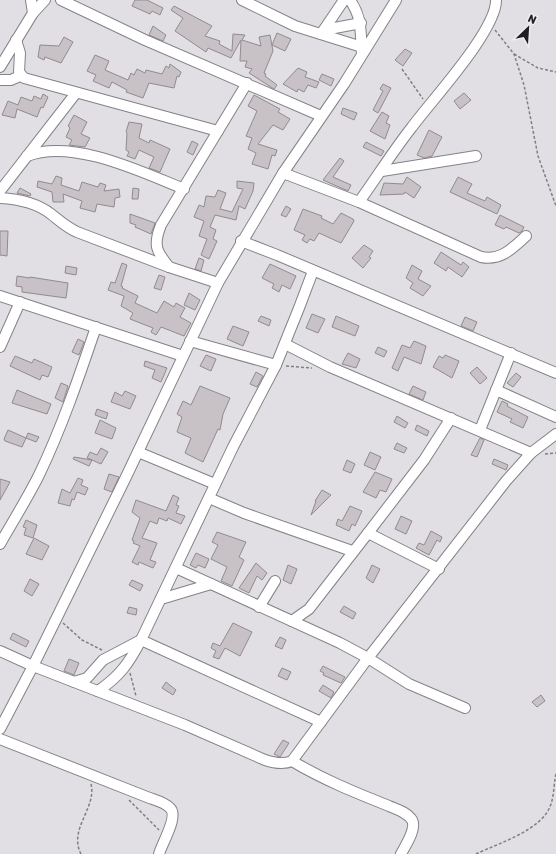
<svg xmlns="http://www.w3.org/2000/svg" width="556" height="854" font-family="Rubik,sans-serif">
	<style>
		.building { fill: #c8c2c6; stroke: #908b8e }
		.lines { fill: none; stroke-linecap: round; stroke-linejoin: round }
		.minor-casing { stroke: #848287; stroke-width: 12 }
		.path { stroke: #807f82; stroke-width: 1.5; stroke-dasharray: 3 2; stroke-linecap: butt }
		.minor { stroke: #fff; stroke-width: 10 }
	</style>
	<rect width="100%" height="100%" fill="#e1dfe4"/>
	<g class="building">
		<polygon points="135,0 147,0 163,8 160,15 152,11 150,14 132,6"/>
		<polygon points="174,6 212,26 205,36 220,41 219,44 232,51 233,34 245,35 242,40 261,46 259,37 270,35 273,51 264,73 266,74 265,76 277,85 274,89 249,73 252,69 245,67 247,61 240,61 241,40 231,58 208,48 206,52 175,31 183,18 171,10"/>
		<polygon points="153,26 166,35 163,41 149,35"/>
		<polygon points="277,33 291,39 285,51 272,45"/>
		<polygon points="64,37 73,42 61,63 45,57 44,60 38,57 40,45 59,46"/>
		<polygon points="405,49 412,53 403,66 395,60"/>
		<polygon points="95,55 109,61 105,70 128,80 131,73 134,75 137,69 145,73 146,70 162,74 166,66 169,68 170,64 181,72 179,77 177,76 174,88 149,83 143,98 126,92 127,90 112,82 109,88 93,81 96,75 87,71"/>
		<polygon points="298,68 307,72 305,77 319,82 316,88 308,85 304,92 298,89 297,92 283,84"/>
		<polygon points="322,74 334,79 331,86 319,80"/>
		<polygon points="383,84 391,88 378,113 373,110 383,91 380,89"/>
		<polygon points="464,93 471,100 460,109 454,101"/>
		<polygon points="43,94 48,97 43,108 41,107 37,117 17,109 15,118 2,115 8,101 18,105 21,97 32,101 34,96 41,99"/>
		<polygon points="254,95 280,109 278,112 290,119 283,130 273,125 258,144 277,150 275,156 272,155 268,169 252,164 256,153 248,149 252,138 246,136 257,111 248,106"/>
		<polygon points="343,108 357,113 354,120 341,114"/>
		<polygon points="382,112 389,116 386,123 390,125 385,139 370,131"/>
		<polygon points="74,115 87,122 81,134 90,138 85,147 69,145 72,140 66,137 70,128 68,126"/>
		<polygon points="129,122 142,124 139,138 149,143 150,140 170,149 160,172 149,168 154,157 139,150 135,159 127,156 129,152 126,150 127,133 126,132"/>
		<polygon points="429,130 442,137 432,156 424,158 417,155"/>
		<polygon points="192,141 198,144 193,155 187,152"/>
		<polygon points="366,142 384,151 381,156 363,147"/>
		<polygon points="340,158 344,161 333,177 351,185 348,191 323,180"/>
		<polygon points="56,176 62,178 61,185 79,191 82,182 98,187 100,183 106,185 104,191 119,189 120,197 115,198 114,207 97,204 95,212 80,208 82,201 63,194 64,202 53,202 52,192 37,187 38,181 52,184"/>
		<polygon points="407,177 421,187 414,198 405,192 404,194 380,195 384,183 403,184"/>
		<polygon points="458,177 472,184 467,193 485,201 487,197 501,205 497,214 450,192"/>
		<polygon points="237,181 254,183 253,191 245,209 239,206 236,220 215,215 210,227 216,230 213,239 217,241 209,259 201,255 207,239 199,236 204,221 194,217 199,205 204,207 206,196 215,197 218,190 226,193 220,209 232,212 243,189 237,188"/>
		<polygon points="20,188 31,194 30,196 17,193"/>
		<polygon points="133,188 139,189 138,199 132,199"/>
		<polygon points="286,206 291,209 286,217 281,215"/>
		<polygon points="303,209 322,216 321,218 333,224 341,213 353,219 354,221 341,243 319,233 314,241 310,239 307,243 302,240 305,235 294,230"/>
		<polygon points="130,214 155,223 151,234 135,227 136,225 130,223"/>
		<polygon points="500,215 524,227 522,231 519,233 506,227 504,229 495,225"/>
		<polygon points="0,231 8,231 7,256 0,255"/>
		<polygon points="364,245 373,251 369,257 371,258 363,268 352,258"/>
		<polygon points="441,252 461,265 463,262 469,267 462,277 448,267 446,271 434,263"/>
		<polygon points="199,258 204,260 201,271 195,269"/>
		<polygon points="122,263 127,265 121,286 123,287 122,288 138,296 135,303 157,313 164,301 174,307 176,303 185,308 180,317 191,323 184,336 161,327 156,335 151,332 153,328 130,319 133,313 121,306 124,296 108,290 111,282 115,283"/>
		<polygon points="270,264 296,276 290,289 282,285 279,292 272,288 274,284 262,278"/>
		<polygon points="412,265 422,271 418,279 431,286 423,296 410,288 413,283 406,278"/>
		<polygon points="66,266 77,268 76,275 65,273"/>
		<polygon points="159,275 165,277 161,290 154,288"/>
		<polygon points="17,276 30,278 30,277 68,283 66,298 22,292 22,287 16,286"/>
		<polygon points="189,293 200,300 195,310 184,305"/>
		<polygon points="312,314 325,319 318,333 306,328"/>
		<polygon points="261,316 271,320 269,326 258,321"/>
		<polygon points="336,316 359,326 355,336 332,327"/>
		<polygon points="465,317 477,322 473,331 461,326"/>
		<polygon points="233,326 249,332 243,346 227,339"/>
		<polygon points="78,339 84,342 79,355 72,352"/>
		<polygon points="414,341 426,346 421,364 404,357 398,371 392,368 402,345 410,348"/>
		<polygon points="378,347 387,351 384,357 375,353"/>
		<polygon points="348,353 360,359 356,368 342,364"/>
		<polygon points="206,355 216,359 211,371 200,366"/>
		<polygon points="445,355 459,361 452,378 433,367 439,356 443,358"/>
		<polygon points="15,356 32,363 34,359 52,367 48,377 42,375 40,380 10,366"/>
		<polygon points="145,361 167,368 161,382 152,378 155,370 144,366"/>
		<polygon points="477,367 487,378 480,384 470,373"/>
		<polygon points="256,372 263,376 257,387 250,384"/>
		<polygon points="516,373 521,377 513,387 507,383"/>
		<polygon points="61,383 68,386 63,402 55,398"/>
		<polygon points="200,386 230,398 223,414 220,430 218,429 203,462 185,453 191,438 177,432 182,417 177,414 183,401 191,405"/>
		<polygon points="413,386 426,392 423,400 409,394"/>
		<polygon points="17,390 51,404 47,414 12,403"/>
		<polygon points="125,391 136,396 130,409 111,402 115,392 122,396"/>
		<polygon points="502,401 508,404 507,406 528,417 523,428 510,422 512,419 497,412"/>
		<polygon points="97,409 108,413 106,419 95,415"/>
		<polygon points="397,416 408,423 405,428 394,422"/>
		<polygon points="100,420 116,428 112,439 95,433"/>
		<polygon points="417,425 429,431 427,436 415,430"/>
		<polygon points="8,430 26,438 22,447 5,441 4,439"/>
		<polygon points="28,433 39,437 36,442 26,438"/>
		<polygon points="480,438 484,440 477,457 471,455"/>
		<polygon points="397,443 407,448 404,453 394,449"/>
		<polygon points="101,448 108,452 101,464 92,460 89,466 73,459 74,457 92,460 87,458 90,452 97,455"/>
		<polygon points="370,452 381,457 375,470 364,465"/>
		<polygon points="494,459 508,465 506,470 492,464"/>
		<polygon points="347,460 355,464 351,473 343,470"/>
		<polygon points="375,472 392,479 386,492 380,490 376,498 363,492"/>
		<polygon points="109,474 119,477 112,492 104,489"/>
		<polygon points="78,478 83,480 81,485 88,488 85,495 77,492 74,500 72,499 70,506 58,503 62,489 70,493"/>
		<polygon points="0,479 10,482 0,500"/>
		<polygon points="322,490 331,495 311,515 316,501 315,501"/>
		<polygon points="173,495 179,498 176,505 179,506 176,513 185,516 181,524 168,518 167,521 159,518 157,524 150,521 142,538 157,543 150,560 156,562 153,568 139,562 138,565 132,562 140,546 133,543 134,541 132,540 140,518 132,512 136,500 166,511"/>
		<polygon points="350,506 362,511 355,526 352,524 349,531 336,525 338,519 342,521"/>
		<polygon points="401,516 412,521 406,534 395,529"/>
		<polygon points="26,520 37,525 33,538 24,535 26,528 23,527"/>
		<polygon points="431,531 442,537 440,542 437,540 429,555 416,548 419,543 424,545"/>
		<polygon points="217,532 246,542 239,557 244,560 232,586 221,581 227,567 211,559 218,545 212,542"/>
		<polygon points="34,538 49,546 42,560 26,554"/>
		<polygon points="196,553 209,559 205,568 198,565 196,568 190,565"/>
		<polygon points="256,563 267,573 262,580 257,576 249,593 239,588"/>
		<polygon points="288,565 297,569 291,584 283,580"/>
		<polygon points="372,565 380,569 373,583 366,578"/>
		<polygon points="30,579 39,584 32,596 24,591"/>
		<polygon points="132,580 143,585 140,591 129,585"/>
		<polygon points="344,606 356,613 353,619 340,612"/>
		<polygon points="129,607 137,609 136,615 127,613"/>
		<polygon points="233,623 252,632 240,656 225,648 219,659 213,657 216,651 211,648 213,643 220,646"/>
		<polygon points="13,633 29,641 26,647 10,639"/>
		<polygon points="280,637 286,640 282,649 275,646"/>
		<polygon points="69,659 79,663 74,675 64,671"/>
		<polygon points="323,666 345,677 341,683 323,675 324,673 320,671"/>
		<polygon points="282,668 291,672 287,680 278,676"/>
		<polygon points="166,682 176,690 173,695 162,688"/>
		<polygon points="323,685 334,692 331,698 319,691"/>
		<polygon points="541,695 545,701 537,707 532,702"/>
		<polygon points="283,740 289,743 280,757 274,754"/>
	</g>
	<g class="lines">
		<g class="minor-casing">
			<g id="minor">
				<polyline points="61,0 145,40 321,116"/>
				<polyline points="242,0 295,26 362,47"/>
				<path d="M350,0C363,19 360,32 362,54"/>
				<polyline points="33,13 45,0"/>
				<polyline points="324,30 361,23"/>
				<polyline points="321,34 344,0"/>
				<polyline points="16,40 20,53 19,72 24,78 218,131"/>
				<polyline points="0,67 33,13 31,0"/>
				<polyline points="0,80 11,80 20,76"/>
				<path d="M27,156C72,138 142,172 184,189"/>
				<polyline points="382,171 476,156"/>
				<path d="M283,173L359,202L481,257C501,261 513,248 526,236"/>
				<polyline points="0,191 76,93"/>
				<path d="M0,198C18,199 37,203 51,214C60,221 66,227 77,232L169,267L218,283"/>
				<path d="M359,202C377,177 393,151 412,127C431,101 497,30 496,0"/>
				<polyline points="241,241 277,255 556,373"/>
				<path d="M169,267C156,251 153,245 161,225L247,83"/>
				<polyline points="0,296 183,356"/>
				<polyline points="190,341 276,365"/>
				<polyline points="285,344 330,367 531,453"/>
				<polyline points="0,347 20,302"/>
				<polyline points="496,390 556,417"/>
				<polyline points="480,430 511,353"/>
				<polyline points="138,452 215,484"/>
				<polyline points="209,498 244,513 352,551"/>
				<polyline points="368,533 439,569"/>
				<path d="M0,544C13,521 27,499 39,475C62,427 79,377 96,327"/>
				<polyline points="176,568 340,643 368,658 409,684 465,708"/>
				<polyline points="161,599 211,584"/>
				<polyline points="259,607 275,581"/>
				<polyline points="292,621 309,609 368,533 424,460 451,418"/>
				<path d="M0,651L33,666L185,725L265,760C274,763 283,765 292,761L368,658L506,481L531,453L556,434"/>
				<polyline points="74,682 87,678 103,660 141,640 321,722"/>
				<path d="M98,691C120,676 129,663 141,640L233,447L276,365L299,308L313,271"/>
				<polyline points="0,729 33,666 126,477 218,283 283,173 344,84 396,0"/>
				<path d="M0,739L147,797C155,800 165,802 170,808C179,816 162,843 159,854"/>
				<path d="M292,761C324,780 354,792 389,806C396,809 407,812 412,820C417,829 405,846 401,854"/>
			</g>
		</g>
		<g class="path">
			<polyline points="495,30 514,54 524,85 538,156 556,206"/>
			<polyline points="514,54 538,68 556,72"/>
			<polyline points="402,69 423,99"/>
			<polyline points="286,366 312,368"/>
			<polyline points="545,454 556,453"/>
			<polyline points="63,623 82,640 102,650"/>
			<polyline points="130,673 136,696"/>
			<polyline points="129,800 159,830"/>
			<path d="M81,854C68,829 97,808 91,784"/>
			<path d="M476,854C499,843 543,830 551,804C554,795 554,783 556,773"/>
		</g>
		<use href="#minor" class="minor"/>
	</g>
	<g transform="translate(528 28) rotate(25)" stroke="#eeecf1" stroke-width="3" paint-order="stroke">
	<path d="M0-3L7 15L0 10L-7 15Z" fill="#1f1f20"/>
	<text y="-6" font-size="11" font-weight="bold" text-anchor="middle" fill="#1f1f20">N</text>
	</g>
</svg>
